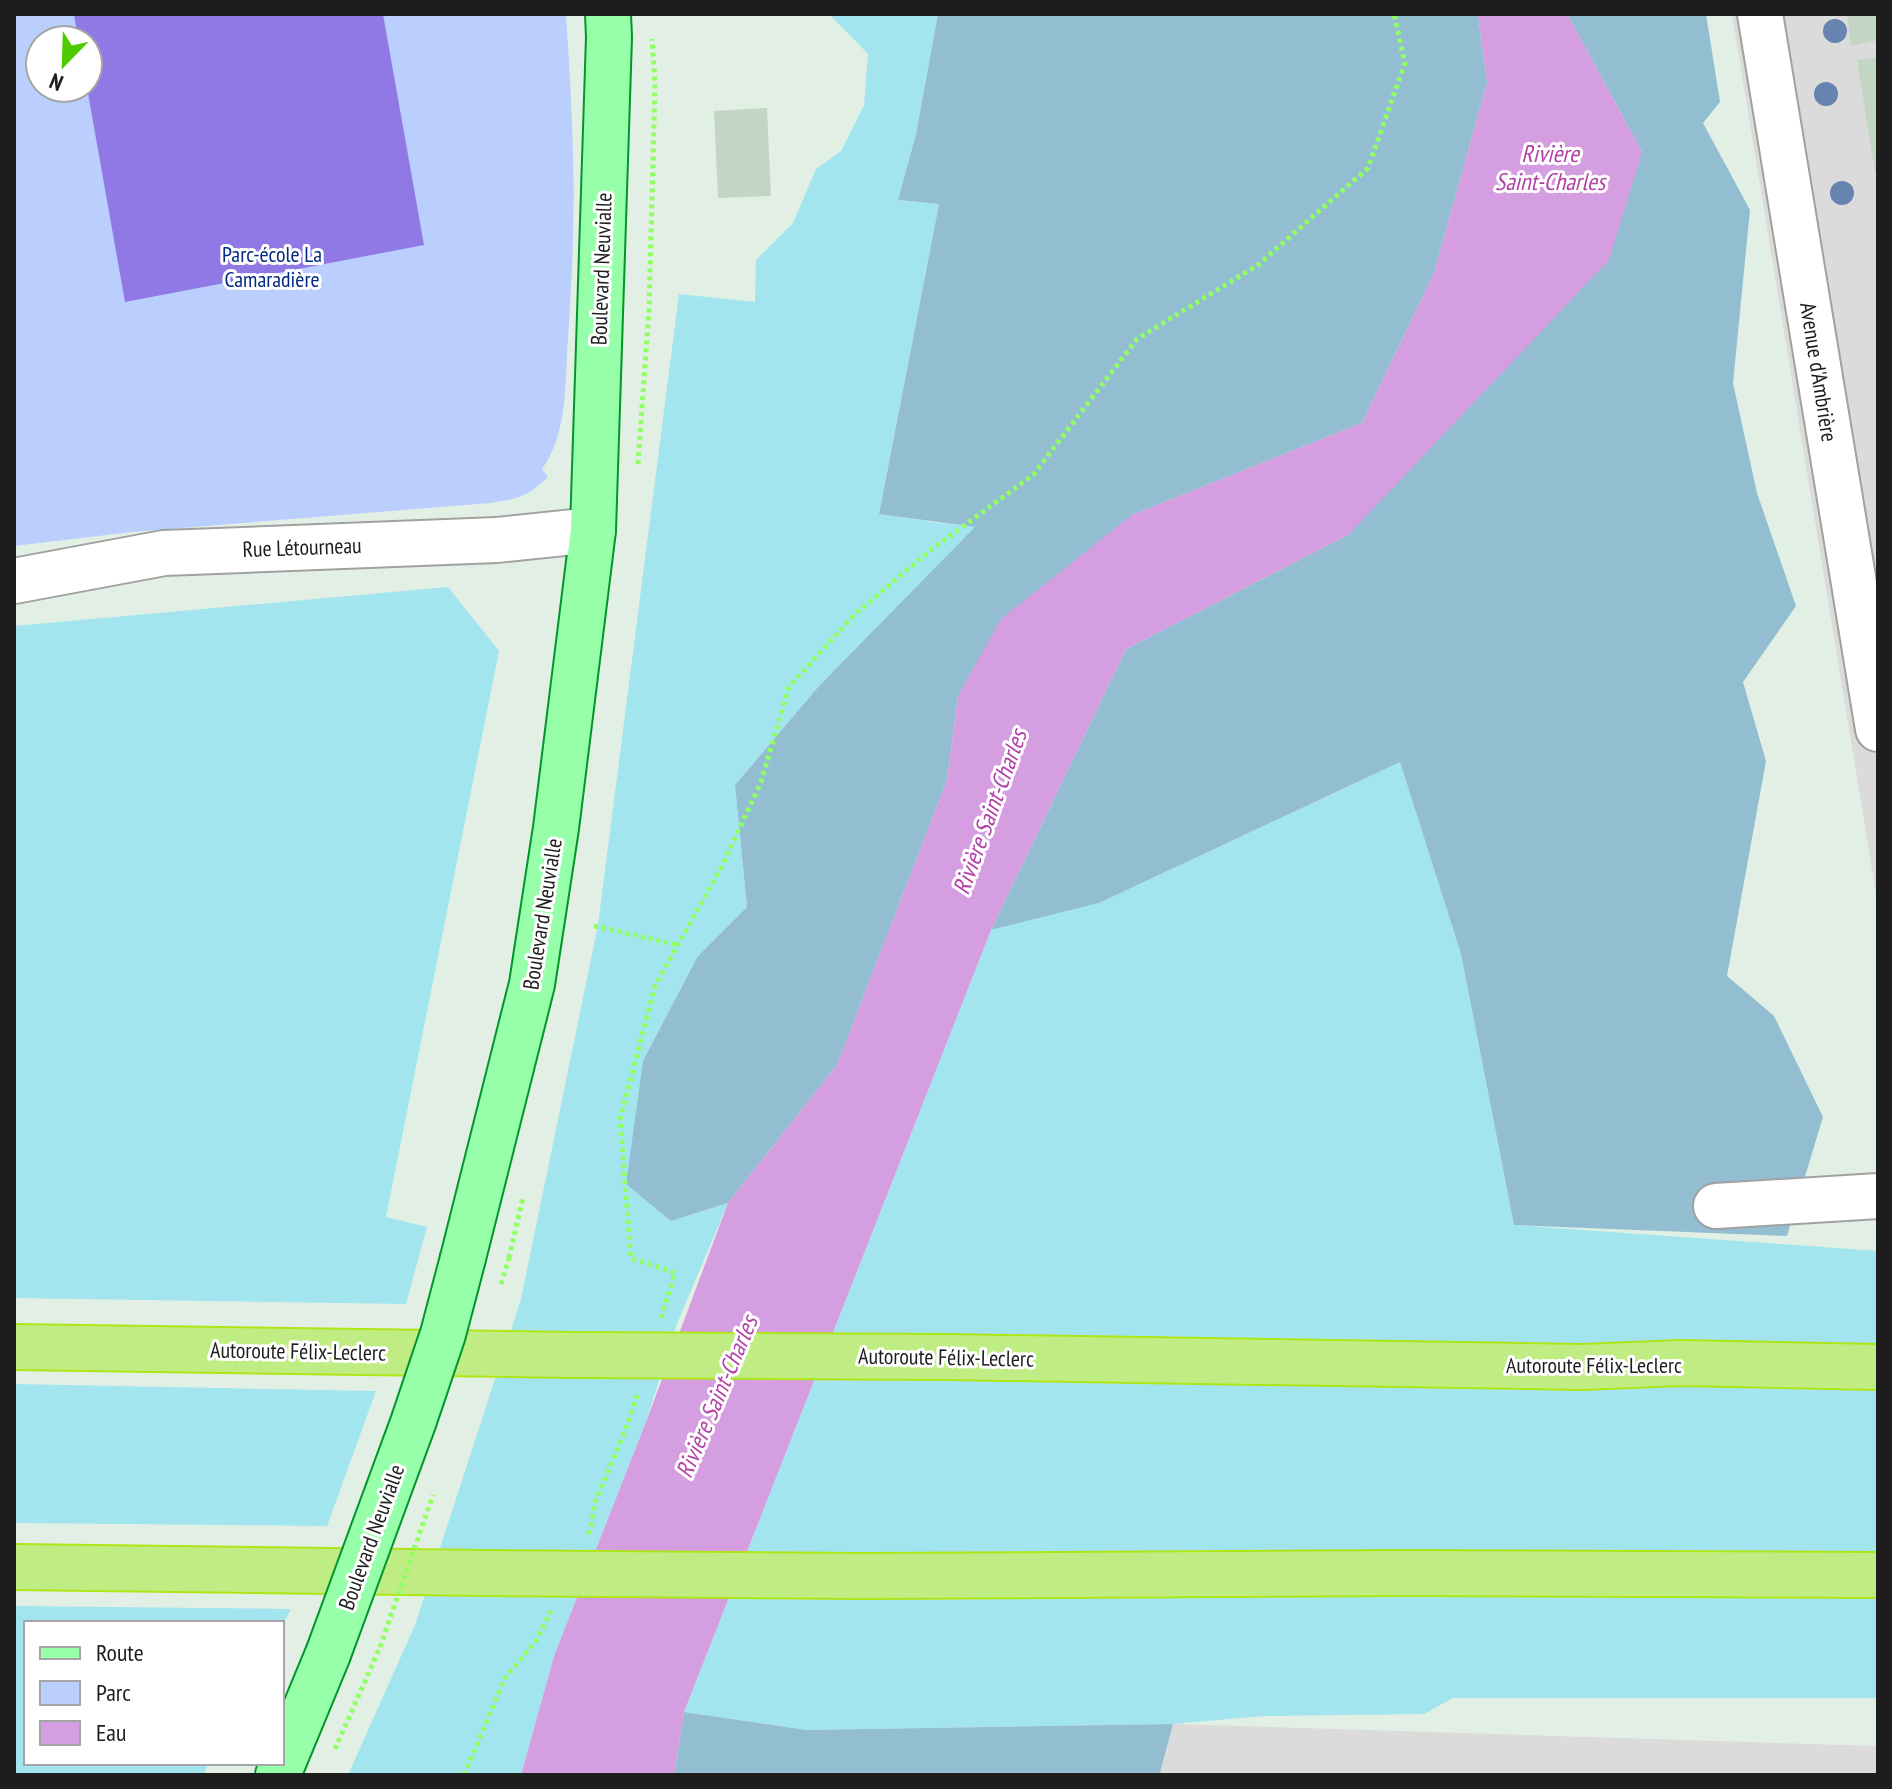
<svg xmlns="http://www.w3.org/2000/svg" width="1892" height="1789" font-family="'PT Sans Narrow',sans-serif">
<style>
.residential{fill:#dadbda}
.grass{fill:#a3e5ee}
.forest{fill:#93bed2}
.park{fill:#bacffd;fill-rule:evenodd}
.pitch{fill:#9179e5}
.water{fill:#d59ee0}
.building{fill:#c2d6c3}
.lines{fill:none;stroke-linecap:round;stroke-linejoin:round}
.minor-casing{stroke:#a1a1a1;stroke-width:48}
.major-casing{stroke:#009629;stroke-width:48}
.highway-casing{stroke:#afe516;stroke-width:48}
.path{stroke:#90ff63;stroke-width:5;stroke-dasharray:4 4;stroke-linecap:butt}
.minor{stroke:#fff;stroke-width:44}
.major{stroke:#97ffa9;stroke-width:44}
.highway{stroke:#c0ed83;stroke-width:44}
.major-bridge-casing{stroke:#009629;stroke-width:48;stroke-linecap:butt}
.highway-bridge-casing{stroke:#afe516;stroke-width:48;stroke-linecap:butt}
.path-bridge{stroke:#90ff63;stroke-width:5;stroke-dasharray:4 4;stroke-linecap:butt}
.major-bridge{stroke:#97ffa9;stroke-width:44}
.highway-bridge{stroke:#c0ed83;stroke-width:44}
.tree{fill:#6783af}
.labels{text-anchor:middle;stroke-width:6;stroke-linejoin:round;paint-order:stroke}
.park-label{font-size:22px;fill:#032a83;stroke:#fff}
.street-label{font-size:22px;fill:#1d1d1d;stroke:#fff}
.water-label{font-size:24px;font-style:italic;fill:#b342a7;stroke:#fff}
</style>
<rect width="100%" height="100%" fill="#e2efe5"/>
<!-- residential -->
<g class="residential">
<path d="M 1732,14 L 1878,14 L 1878,906 Z"/>
<path d="M 1173,1724 L 1878,1746 L 1878,1775 L 1156,1775 L 1160,1773 Z"/>
</g>
<!-- grass -->
<g class="grass">
<path d="M 829,14 L 938,14 L 916,134 L 898,200 L 939,204 L 879,513 L 932,522 L 976,527 L 819,686 L 735,785 L 747,907 L 698,956 L 671,1221 L 728,1203 L 676,1326 L 646,1422 L 554,1656 L 521,1775 L 348,1775 L 415,1625 L 521,1299 L 598,925 L 679,294 L 755,302 L 756,260 L 793,223 L 816,169 L 841,151 L 864,105 L 868,54 Z"/>
<path d="M 448,587 L 499,651 L 386,1217 L 427,1227 L 406,1304 L 14,1298 L 14,626 Z"/>
<path d="M 1400,762 L 1461,954 L 1514,1225 L 1878,1251 L 1878,1698 L 1453,1698 L 1424,1714 L 1263,1716 L 1173,1724 L 807,1730 L 684,1712 L 991,930 L 1099,903 Z"/>
<path d="M 14,1384 L 376,1391 L 327,1526 L 14,1523 Z"/>
<path d="M 14,1606 L 291,1609 L 282,1625 L 282,1623 L 26,1623 L 26,1763 L 209,1763 L 203,1775 L 14,1775 Z"/>
</g>
<!-- forest -->
<g class="forest">
<path d="M 938,14 L 1478,14 L 1487,83 L 1434,273 L 1362,423 L 1132,515 L 958,696 L 947,780 L 837,1065 L 728,1203 L 671,1221 L 626,1184 L 643,1061 L 698,956 L 747,907 L 735,785 L 819,686 L 975,527 L 879,514 L 939,204 L 898,200 L 916,134 Z"/>
<path d="M 1567,14 L 1706,14 L 1720,102 L 1703,123 L 1750,210 L 1733,383 L 1757,493 L 1796,606 L 1743,682 L 1766,761 L 1727,976 L 1774,1016 L 1823,1117 L 1787,1236 L 1514,1225 L 1461,954 L 1400,762 L 1099,903 L 991,930 L 1126,649 L 1348,535 L 1642,152 Z"/>
<path d="M 684,1712 L 807,1730 L 1173,1724 L 1160,1773 L 1156,1775 L 674,1775 Z"/>
</g>
<!-- park -->
<path class="park" d="M 14,14 L 566,14 C 569,61 572,108 573,155 C 575,216 572,278 568,339 C 565,381 568,434 542,469 L 548,477 C 525,498 520,498 490,503 L 132,532 L 14,546 ZM 40,40 L 88,40 L 88,88 L 40,88 Z"/>
<!-- pitch -->
<path class="pitch" d="M 74,14 L 383,14 L 424,245 L 125,302 L 87,88 L 88,40 L 78,40 Z"/>
<!-- water -->
<path class="water" d="M 1478,14 L 1567,14 L 1642,152 L 1609,260 L 1348,535 L 1126,649 L 991,930 L 684,1712 L 674,1775 L 521,1775 L 554,1656 L 646,1422 L 728,1203 L 837,1065 L 947,780 L 958,696 L 1001,619 L 1132,515 L 1362,423 L 1434,273 L 1487,83 Z"/>
<!-- building -->
<g class="building">
<path d="M 1847,14 L 1878,14 L 1878,40 L 1851,46 Z"/>
<path d="M 1878,57 L 1878,171 L 1875,172 L 1857,60 Z"/>
<path d="M 767,108 L 771,196 L 718,198 L 714,111 Z"/>
</g>
<g class="lines">
<!-- minor casing -->
<g class="minor-casing">
<g id="minor">
<path d="M 1760,14 L 1878,729"/>
<path d="M 14,581 L 164,553 L 497,540 L 593,530"/>
<path d="M 1716,1206 L 1878,1196"/>
</g>
</g>
<!-- major casing -->
<g class="major-casing">
<g id="major">
<path d="M 463,1258 L 532,984 L 556,828 L 593,530 L 609,37 L 608,14"/>
<path d="M 278,1775 L 328,1654"/>
</g>
</g>
<!-- highway casing -->
<g class="highway-casing">
<g id="highway">
<path d="M 14,1347 L 576,1355"/>
<path d="M 946,1357 L 1582,1367 L 1681,1363 L 1878,1367"/>
<path d="M 14,1567 L 487,1573"/>
<path d="M 864,1576 L 1405,1573 L 1878,1575"/>
</g>
</g>
<!-- path -->
<g class="path">
<path d="M 638,464 L 649,310 L 655,84 L 652,39"/>
<path d="M 594,926 L 678,945"/>
<path d="M 509,1258 L 523,1197"/>
<path d="M 661,1318 L 675,1273 L 631,1258 L 620,1119 L 655,986 L 722,866 L 761,782 L 789,687 L 855,614 L 932,549 L 1033,475 L 1137,339 L 1258,265 L 1368,168 L 1405,63 L 1394,14"/>
<path d="M 588,1534 C 594,1522 592,1509 597,1498 C 611,1463 627,1429 638,1393"/>
<path d="M 335,1749 L 380,1647"/>
<path d="M 464,1775 L 505,1678 L 536,1641 L 551,1611"/>
</g>
<!-- minor -->
<use href="#minor" class="minor"/>
<!-- major -->
<use href="#major" class="major"/>
<!-- highway -->
<use href="#highway" class="highway"/>
<!-- major-bridge casing -->
<g class="major-bridge-casing">
<path id="major-bridge" d="M 328,1654 L 413,1423 L 443,1334 L 463,1258"/>
</g>
<!-- highway-bridge casing -->
<g class="highway-bridge-casing">
<g id="highway-bridge">
<path d="M 576,1355 L 946,1357"/>
<path d="M 487,1573 L 864,1576"/>
</g>
</g>
<!-- path-bridge -->
<g class="path-bridge">
<path d="M 501,1284 L 509,1258"/>
<path d="M 380,1647 L 433,1495"/>
</g>
<!-- major-bridge -->
<use href="#major-bridge" class="major-bridge"/>
<!-- highway-bridge -->
<use href="#highway-bridge" class="highway-bridge"/>
</g>
<!-- trees -->
<g class="tree">
<circle cx="1835" cy="31" r="12"/>
<circle cx="1826" cy="94" r="12"/>
<circle cx="1842" cy="193" r="12"/>
</g>
<g class="labels">
<!-- park labels -->
<g class="park-label">
<text x="272" y="262">Parc-école La<tspan x="272" dy="25">Camaradière</tspan></text>
</g>
<!-- street labels -->
<g class="street-label">
<text transform="translate(601 269) rotate(-88)" y="8">Boulevard Neuvialle</text>
<text transform="translate(1819 372) rotate(81)" y="8">Avenue d'Ambrière</text>
<text transform="translate(302 547) rotate(-2)" y="8">Rue Létourneau</text>
<text transform="translate(542 914) rotate(-81)" y="8">Boulevard Neuvialle</text>
<text transform="translate(298 1351) rotate(1)" y="8">Autoroute Félix-Leclerc</text>
<text transform="translate(946 1357) rotate(1)" y="8">Autoroute Félix-Leclerc</text>
<text x="1594" y="1373">Autoroute Félix-Leclerc</text>
<text transform="translate(371 1537) rotate(-70)" y="8">Boulevard Neuvialle</text>
</g>
<!-- water labels -->
<g class="water-label">
<text x="1550" y="162">Rivière<tspan x="1550" dy="28">Saint-Charles</tspan></text>
<text transform="translate(990 812) rotate(-70)" y="8">Rivière Saint-Charles</text>
<text transform="translate(717 1397) rotate(-67)" y="8">Rivière Saint-Charles</text>
</g>
</g>
<!-- border -->
<rect width="1892" height="1789" fill="none" stroke="#1d1d1d" stroke-width="32"/>
<!-- legend -->
<rect x="24" y="1621" width="260" height="144" fill="#ffffff" stroke="#a5a5a5" stroke-width="2"/>
<rect x="40" y="1647" width="40" height="12" fill="#97ffa9" stroke="#a5a5a5" stroke-width="2"/>
<text x="96" y="1661" font-size="24" fill="#1d1d1d">Route</text>
<rect x="40" y="1681" width="40" height="24" fill="#bacffd" stroke="#a5a5a5" stroke-width="2"/>
<text x="96" y="1701" font-size="24" fill="#1d1d1d">Parc</text>
<rect x="40" y="1721" width="40" height="24" fill="#d59ee0" stroke="#a5a5a5" stroke-width="2"/>
<text x="96" y="1741" font-size="24" fill="#1d1d1d">Eau</text>
<!-- north arrow -->
<g transform="translate(64 64) rotate(203)"><circle r="38" fill="#ffffff" stroke="#a5a5a5" stroke-width="2"/>
<path d="M0-6L14 30L0 20L-14 30Z" fill="#4fca00"/>
<text y="-12" font-size="22" font-weight="bold" text-anchor="middle" fill="#1d1d1d">N</text>
</g>
</svg>
